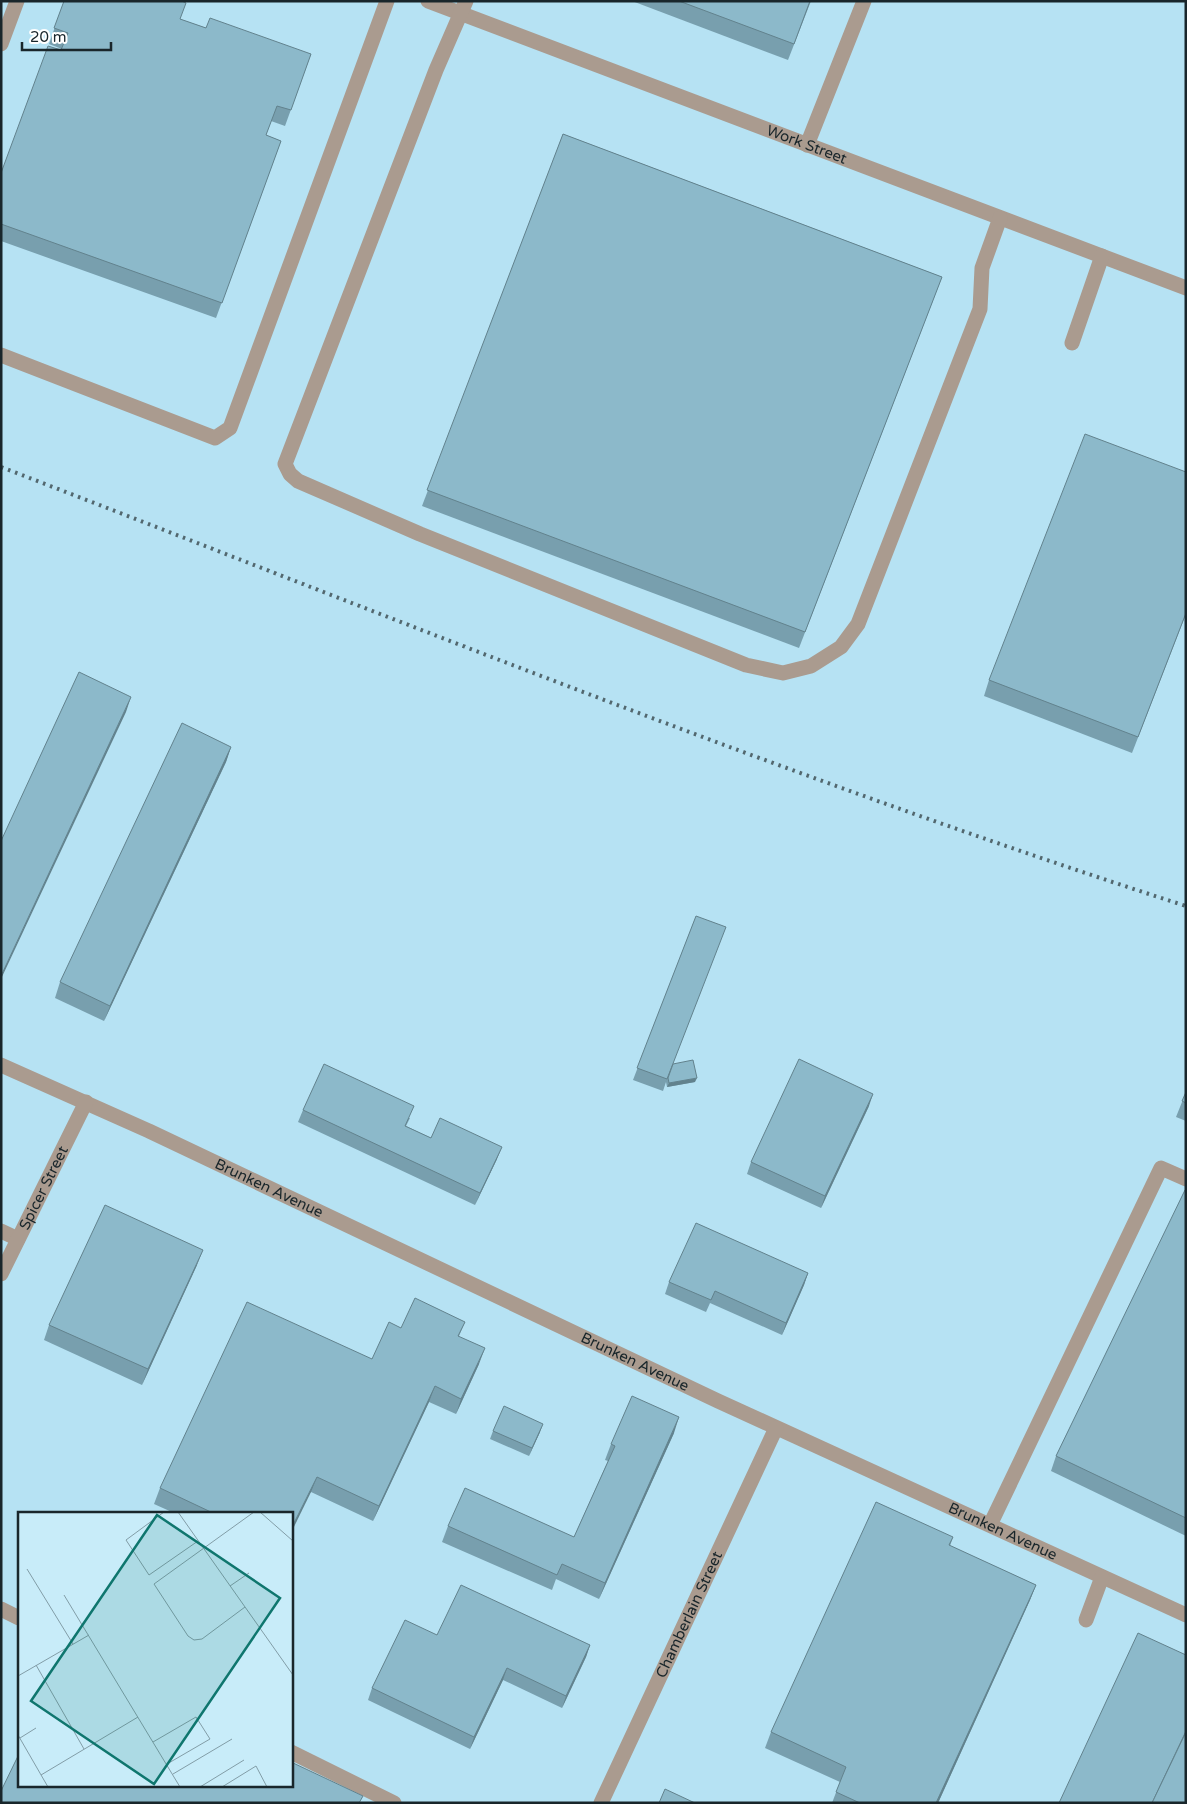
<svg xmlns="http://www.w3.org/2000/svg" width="1187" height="1804" font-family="'Varela Round',sans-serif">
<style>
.built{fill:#b6e2f3;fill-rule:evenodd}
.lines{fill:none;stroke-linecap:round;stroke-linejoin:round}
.minor{stroke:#aa9b8f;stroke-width:15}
.rail{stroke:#52676e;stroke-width:4;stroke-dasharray:2.5 5;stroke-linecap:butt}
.wall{fill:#789fae}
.shaded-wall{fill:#62828d}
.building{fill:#8cb9ca;stroke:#62828d}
.labels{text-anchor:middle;stroke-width:5;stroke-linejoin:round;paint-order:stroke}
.street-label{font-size:15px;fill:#19262b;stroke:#fff}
.inset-road{fill:none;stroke:#829da7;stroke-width:1}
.view{fill:#0f766e;fill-opacity:0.15;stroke:#0f766e;stroke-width:2.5}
.inset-edge{fill:none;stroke:#19262b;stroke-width:2.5}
</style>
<rect width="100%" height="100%" fill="#c8ecf9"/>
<!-- built -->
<path class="built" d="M 1,1 L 1186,1 L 1186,1803 L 1,1803 ZM 19,1513 L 291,1513 L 291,1785 L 19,1785 Z"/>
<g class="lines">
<!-- minor -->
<g class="minor">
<path id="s1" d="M 428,1 L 1186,288"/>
<path d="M 466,1 L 436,70 L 285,464 L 290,474 L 298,481 L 420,534 L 746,665 L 783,673 L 811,666 L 841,647 L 858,624 L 980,309 L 982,268 L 1000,218"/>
<path d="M 1,44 L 17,1"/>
<path d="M 807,145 L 864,1"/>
<path d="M 1072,343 L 1102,256"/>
<path d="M 1,355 L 215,438 L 230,428 L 387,1"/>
<path id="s2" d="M 1,1065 L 149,1131 L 718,1401 L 1186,1615"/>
<path d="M 1,1231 L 18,1239"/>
<path id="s3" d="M 1,1274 L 86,1102"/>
<path d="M 990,1525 L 1161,1168 L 1186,1179"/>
<path d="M 1,1609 L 19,1618"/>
<path d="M 1086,1620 L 1102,1577"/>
<path d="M 291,1752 L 394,1803"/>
<path id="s4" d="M 601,1803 L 776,1428"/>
</g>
<!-- rail -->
<path class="rail" d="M 1,467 C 394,618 785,777 1186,906"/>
</g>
<!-- wall -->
<g class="wall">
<path d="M 64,1 L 180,19 L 206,28 L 311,54 L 285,126 L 271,121 L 266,135 L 281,141 L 216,318 L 1,241 L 1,173 L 62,49 L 49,44 Z"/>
<path d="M 632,1 L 811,1 L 788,60 Z"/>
<path d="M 563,134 L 942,277 L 799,648 L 422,506 Z"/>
<path d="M 1186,614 L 1132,753 L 984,696 L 989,680 Z"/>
<path d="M 231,747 L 226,762 L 104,1021 L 55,998 L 60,982 Z"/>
<path d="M 696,916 L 673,1064 L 695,1082 L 667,1087 L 666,1082 L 663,1091 L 633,1080 Z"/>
<path d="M 1186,1092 L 1186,1121 L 1176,1117 Z"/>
<path d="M 869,1106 L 821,1208 L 747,1174 L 751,1162 Z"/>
<path d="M 303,1110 L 410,1118 L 406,1126 L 431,1138 L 497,1159 L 475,1205 L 298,1122 Z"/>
<path d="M 1186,1190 L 1186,1536 L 1051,1471 L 1056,1456 Z"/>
<path d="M 197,1265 L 142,1385 L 44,1340 L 49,1325 Z"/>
<path d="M 808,1273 L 804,1285 L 782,1335 L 710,1303 L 706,1312 L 665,1294 L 669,1282 Z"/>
<path d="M 465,1322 L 459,1336 L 479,1364 L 456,1414 L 429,1402 L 373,1521 L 311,1492 L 291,1513 L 174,1513 L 154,1504 L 160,1488 L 372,1359 L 401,1328 Z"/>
<path d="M 493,1431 L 540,1432 L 529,1456 L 490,1439 Z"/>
<path d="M 674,1433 L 599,1599 L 556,1579 L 552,1590 L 442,1542 L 448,1526 L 574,1537 L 608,1461 L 605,1460 L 611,1444 Z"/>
<path d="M 953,1537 L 950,1546 L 1036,1585 L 1030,1600 L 938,1803 L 832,1803 L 840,1782 L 765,1748 L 771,1732 Z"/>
<path d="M 437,1635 L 590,1645 L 586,1657 L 562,1708 L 503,1680 L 470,1749 L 368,1700 L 372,1688 Z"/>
</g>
<!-- shaded-wall -->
<g class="shaded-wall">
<path d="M 131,697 L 126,712 L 1,979 L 1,976 Z"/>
<path d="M 231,747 L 226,762 L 104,1021 L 110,1006 Z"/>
<path d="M 697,1078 L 695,1082 L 667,1087 L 669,1083 Z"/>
<path d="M 873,1094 L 869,1106 L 821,1208 L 825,1196 Z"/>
<path d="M 502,1147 L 497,1159 L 475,1205 L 480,1193 Z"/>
<path d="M 203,1250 L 197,1265 L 142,1385 L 148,1369 Z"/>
<path d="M 808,1273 L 804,1285 L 782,1335 L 786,1323 Z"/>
<path d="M 485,1348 L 479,1364 L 456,1414 L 461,1399 Z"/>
<path d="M 435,1386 L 429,1402 L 373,1521 L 379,1506 Z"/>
<path d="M 679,1417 L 674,1433 L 599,1599 L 605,1583 Z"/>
<path d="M 543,1424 L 540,1432 L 529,1456 L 532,1448 Z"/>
<path d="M 317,1477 L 311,1492 L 291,1533 L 291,1529 Z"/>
<path d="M 1036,1585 L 1030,1600 L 938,1803 L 936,1803 Z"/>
<path d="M 590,1645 L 586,1657 L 562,1708 L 566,1696 Z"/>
<path d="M 507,1668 L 503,1680 L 470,1749 L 474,1737 Z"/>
</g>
<!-- building -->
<g class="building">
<path d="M 64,1 L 182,1 L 186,3 L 180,19 L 206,28 L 210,18 L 311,54 L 291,110 L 277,106 L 266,135 L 281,141 L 222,303 L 1,224 L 1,173 L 48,46 L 61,50 L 68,33 L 54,28 Z"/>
<path d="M 679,1 L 810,1 L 794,44 Z"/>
<path d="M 563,134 L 942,277 L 805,632 L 427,490 Z"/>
<path d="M 1085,434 L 1186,472 L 1186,613 L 1138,737 L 989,680 Z"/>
<path d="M 79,672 L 131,697 L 1,976 L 1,841 Z"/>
<path d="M 182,723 L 231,747 L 110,1006 L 60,982 Z"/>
<path d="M 696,916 L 726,927 L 667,1079 L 637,1068 Z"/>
<path d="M 799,1059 L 873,1094 L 825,1196 L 751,1162 Z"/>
<path d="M 693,1060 L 697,1078 L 669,1083 L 668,1078 L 673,1064 Z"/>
<path d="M 324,1064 L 414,1106 L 405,1126 L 431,1138 L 440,1118 L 502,1147 L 480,1193 L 303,1110 Z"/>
<path d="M 1186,1092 L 1186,1103 L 1182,1101 Z"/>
<path d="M 1185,1190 L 1186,1190 L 1186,1518 L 1056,1456 Z"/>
<path d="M 105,1205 L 203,1250 L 148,1369 L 49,1325 Z"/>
<path d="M 696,1223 L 808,1273 L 786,1323 L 715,1291 L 711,1300 L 669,1282 Z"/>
<path d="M 415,1298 L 465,1322 L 458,1336 L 485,1348 L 461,1399 L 435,1386 L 379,1506 L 317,1477 L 291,1529 L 291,1513 L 213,1513 L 160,1488 L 247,1302 L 372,1359 L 389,1322 L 401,1328 Z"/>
<path d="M 632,1396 L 679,1417 L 605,1583 L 562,1564 L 557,1575 L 448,1526 L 465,1488 L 574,1537 L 615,1446 L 611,1444 Z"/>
<path d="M 504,1406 L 543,1424 L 532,1448 L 493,1431 Z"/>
<path d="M 876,1502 L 953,1537 L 949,1545 L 1036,1585 L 936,1803 L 860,1803 L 836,1792 L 846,1767 L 771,1732 Z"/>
<path d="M 461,1585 L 590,1645 L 566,1696 L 507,1668 L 474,1737 L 372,1688 L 405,1620 L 437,1635 Z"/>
<path d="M 1138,1633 L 1186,1655 L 1186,1731 L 1152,1803 L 1059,1803 Z"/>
<path d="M 1186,1732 L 1186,1803 L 1152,1803 Z"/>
<path d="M 19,1754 L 19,1785 L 291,1785 L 291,1762 L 363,1796 L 359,1803 L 1,1803 L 1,1791 Z"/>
<path d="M 665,1789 L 695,1803 L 659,1803 Z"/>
</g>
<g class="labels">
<!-- street labels -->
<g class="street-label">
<text dy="5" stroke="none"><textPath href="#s1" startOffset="405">Work Street</textPath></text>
<text dy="5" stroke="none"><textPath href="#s3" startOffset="96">Spicer Street</textPath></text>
<text dy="5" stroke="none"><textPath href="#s2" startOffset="295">Brunken Avenue</textPath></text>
<text dy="5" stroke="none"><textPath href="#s2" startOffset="700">Brunken Avenue</textPath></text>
<text dy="5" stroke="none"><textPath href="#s2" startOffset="1105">Brunken Avenue</textPath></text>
<text dy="5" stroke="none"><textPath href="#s4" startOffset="208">Chamberlain Street</textPath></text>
</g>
</g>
<!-- overview -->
<g transform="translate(18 1512)">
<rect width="275" height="275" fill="#c8ecf9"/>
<path class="inset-road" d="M 146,0 L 108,28 L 131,63 L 180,29M 160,0 L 275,163M 242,0 L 275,29M 9,57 L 55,132M 212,74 L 231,61M 46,83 L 162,275M 227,95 L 184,127 L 176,128 L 170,124 L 136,72 L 236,0M 18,153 L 66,237M 0,164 L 71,123M 0,223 L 30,275M 2,226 L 18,216M 135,230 L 178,205 L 192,227 L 149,252M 155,262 L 214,227M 23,263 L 120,205M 182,275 L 226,248M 204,275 L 238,254 L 249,275"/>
<path class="view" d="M 139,3 L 262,86 L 136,272 L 13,189 Z"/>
<rect width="275" height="275" class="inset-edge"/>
</g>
<!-- border -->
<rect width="1187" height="1804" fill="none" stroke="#19262b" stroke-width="5"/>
<!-- scale -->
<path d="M22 42v8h89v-8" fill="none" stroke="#19262b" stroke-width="2.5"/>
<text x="30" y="42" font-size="15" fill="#19262b" stroke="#ffffff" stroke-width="4" paint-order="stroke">20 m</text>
</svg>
